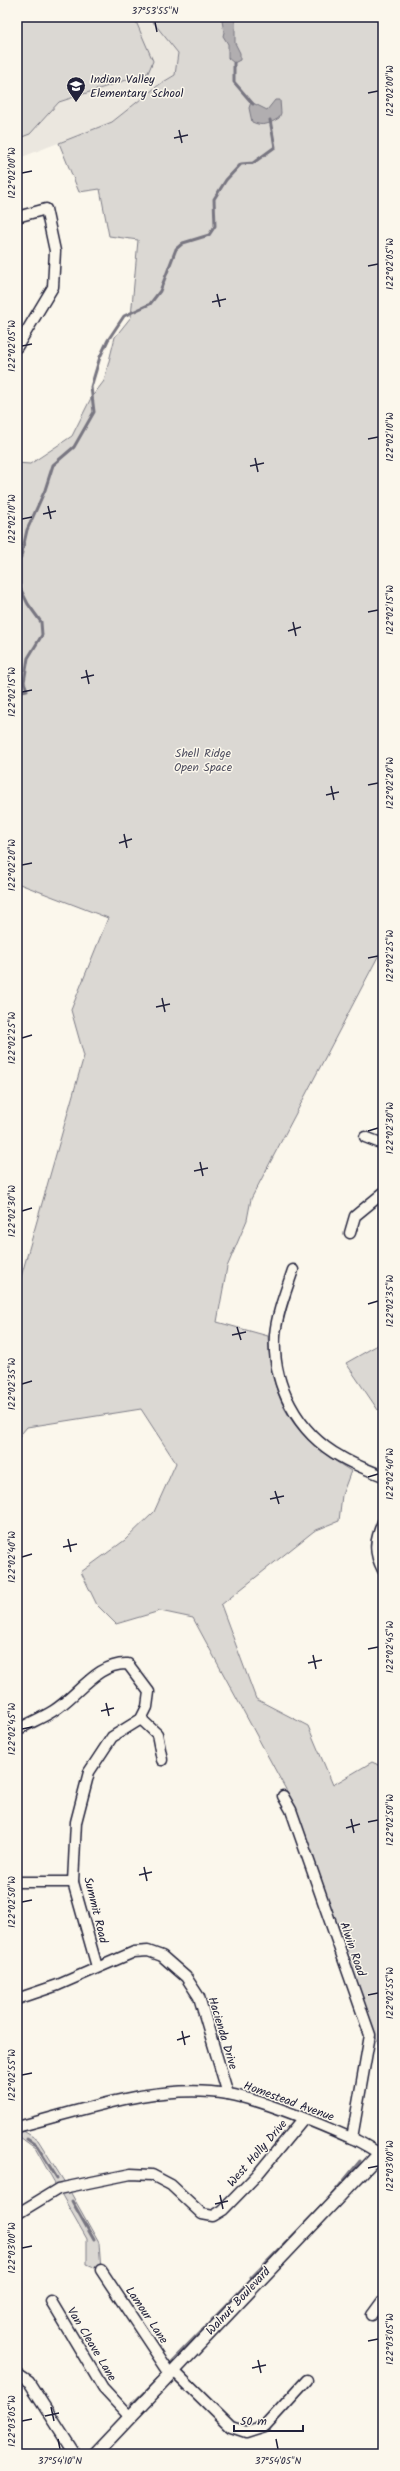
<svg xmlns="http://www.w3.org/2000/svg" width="400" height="2471" font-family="Kalam,sans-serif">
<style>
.built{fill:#ebe7df}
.green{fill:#dbd8d3;stroke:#7e7d87}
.water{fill:#b1aeb0;stroke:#787681}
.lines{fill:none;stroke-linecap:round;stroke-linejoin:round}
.stream{stroke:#787681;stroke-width:3}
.minor-casing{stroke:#22223b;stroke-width:13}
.tertiary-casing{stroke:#22223b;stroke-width:15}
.minor{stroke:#fbf7ec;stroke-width:10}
.tertiary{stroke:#fbf7ec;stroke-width:12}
.ticks{fill:none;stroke:#22223b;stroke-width:1.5}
.labels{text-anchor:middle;stroke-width:3;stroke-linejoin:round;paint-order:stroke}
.poi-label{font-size:12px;fill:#22223b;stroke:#fbf7ec;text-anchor:start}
.park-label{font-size:12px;fill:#505061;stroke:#fbf7ec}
.street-label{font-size:12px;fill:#22223b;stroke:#fbf7ec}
.neatline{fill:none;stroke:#22223b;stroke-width:1.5}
.ticks-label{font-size:10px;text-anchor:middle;fill:#22223b}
</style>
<rect width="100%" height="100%" fill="#fbf7ec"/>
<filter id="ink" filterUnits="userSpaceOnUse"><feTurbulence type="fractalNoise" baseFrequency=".025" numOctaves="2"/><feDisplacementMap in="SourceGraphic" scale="8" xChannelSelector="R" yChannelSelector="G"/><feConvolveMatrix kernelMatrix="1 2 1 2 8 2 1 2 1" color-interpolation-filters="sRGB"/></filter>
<g filter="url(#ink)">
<!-- built -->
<path class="built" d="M 17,17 L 149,17 L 178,53 L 175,75 L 160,84 L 112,122 L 17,159 Z"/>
<!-- green -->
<g class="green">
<path d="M 17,17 L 134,17 L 153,61 L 148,73 L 59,102 L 30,134 L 22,137 L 17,132 Z"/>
<path d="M 149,17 L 383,17 L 383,947 L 251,1199 L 247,1220 L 227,1267 L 217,1322 L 268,1336 C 272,1406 293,1436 351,1471 L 342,1495 L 339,1521 L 314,1531 L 221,1605 L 256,1699 L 308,1726 L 333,1785 L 372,1762 L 383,1767 L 383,2057 L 296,1808 L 193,1618 L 160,1611 L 116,1624 L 97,1605 L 81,1572 L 125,1540 L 154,1512 L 176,1463 L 141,1409 L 27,1427 L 17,1439 L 17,1291 L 84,1056 L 71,1010 L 108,918 L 17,883 L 17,463 L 30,464 L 72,436 L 91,398 L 104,381 L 115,337 L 131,317 L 138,240 L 109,236 L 100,189 L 79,192 L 59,143 L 112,122 L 160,84 L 175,75 L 178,53 Z"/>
<path d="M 383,1342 L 383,1406 L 378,1410 L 346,1363 Z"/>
<path d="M 17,2127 L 38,2140 L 67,2186 L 99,2243 L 101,2270 L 87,2264 L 87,2239 L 35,2148 L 17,2135 Z"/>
</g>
<!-- water -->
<g class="water">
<path d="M 227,17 L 235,17 L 235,43 L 240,53 L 240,60 L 234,63 L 228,58 L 228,44 L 223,36 L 224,32 L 222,21 Z"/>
<path d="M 275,100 L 280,100 L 281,113 L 279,118 C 269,124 263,127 252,122 L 249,108 L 251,102 L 267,110 Z"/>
</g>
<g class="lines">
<!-- stream -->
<g class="stream">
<path d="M 234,63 L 234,82 L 253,104"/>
<path d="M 17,692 L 27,690 L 24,682 L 28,658 L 42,635 L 41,622 L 28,604 L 20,588 L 20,561 L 27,530 L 45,490 L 53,465 L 74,447 L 94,412 L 91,387 L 100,357 L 108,340 L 124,316 L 150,304 L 160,291 L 176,249 L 183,243 L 209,235 L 215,226 L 214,199 L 226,180 L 241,164 L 253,163 L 275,147 L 270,120"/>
<path d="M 27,2139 L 37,2146 L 57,2178"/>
<path d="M 382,2141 L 383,2140"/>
<path d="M 72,2201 L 94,2240"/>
<path d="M 327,2201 L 360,2161"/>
<path d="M 251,2278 L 323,2205"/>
<path d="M 212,2320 L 243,2288"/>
<path d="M 169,2364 L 203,2329"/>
<path d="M 131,2405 L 158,2379"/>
</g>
<!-- minor casing -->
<g class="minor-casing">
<g id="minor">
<path d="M 17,217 L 46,209 L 55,251 L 53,287 L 17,347"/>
<path d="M 365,1137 L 383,1144"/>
<path d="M 350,1233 L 355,1216 L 383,1193"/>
<path d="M 293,1270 C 286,1291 277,1313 275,1335 C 272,1384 297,1433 341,1457 C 354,1465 369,1470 383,1476"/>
<path d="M 383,1522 C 375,1540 373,1552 383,1570"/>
<path d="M 141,1719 L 157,1734 L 162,1760"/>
<path d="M 17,1730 C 29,1723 42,1718 53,1711 C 78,1696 97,1662 128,1664 L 149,1692 L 147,1707 L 141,1719 L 112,1737 L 89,1772 L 76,1822 L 73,1882 L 97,1967"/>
<path d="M 283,1796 L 291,1810 L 370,2035 L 352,2138"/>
<path d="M 17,1882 L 73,1882"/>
<path d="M 17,1999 L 58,1985 L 134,1952 L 148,1951 L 162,1956 L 186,1977 L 199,1997 L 228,2094"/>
<path d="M 17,2127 C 84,2110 158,2082 228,2094 C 263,2100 317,2123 351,2138 C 362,2142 372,2150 383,2155"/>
<path d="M 17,2214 L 58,2189 L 131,2174 L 152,2175 L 171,2185 L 202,2214 L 213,2216 L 223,2210 L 257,2175 L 303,2119"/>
<path d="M 101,2270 L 170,2374"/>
<path d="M 51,2301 L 103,2388 L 129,2416"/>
<path d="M 372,2315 L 383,2300"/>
<path d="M 174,2371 L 231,2427 L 246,2432 L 265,2426 L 307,2380"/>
<path d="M 17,2374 L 29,2382 L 75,2454"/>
</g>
</g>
<!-- tertiary casing -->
<g class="tertiary-casing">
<path id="tertiary" d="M 95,2454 L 383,2150"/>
</g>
<!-- minor -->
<use href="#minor" class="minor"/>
<!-- tertiary -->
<use href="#tertiary" class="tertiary"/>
</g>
</g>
<!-- ticks -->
<path class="ticks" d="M 155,22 L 157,32M 368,93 L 378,91M 179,130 L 182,143M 174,138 L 188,135M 22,173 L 32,171M 368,266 L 378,264M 217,294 L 220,307M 212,302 L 226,299M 22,346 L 32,344M 368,439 L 378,437M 255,458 L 258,472M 250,466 L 264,463M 48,506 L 51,519M 43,514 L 56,511M 22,519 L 32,517M 368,612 L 378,610M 293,622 L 296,636M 288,631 L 301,627M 86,670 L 89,684M 81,678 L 94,675M 22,692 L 32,690M 368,785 L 378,783M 331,786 L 334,800M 326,795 L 339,792M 124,834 L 127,848M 119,843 L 132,839M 22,865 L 32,863M 368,958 L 378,956M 162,998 L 165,1012M 156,1007 L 170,1004M 22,1038 L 32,1035M 368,1131 L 378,1128M 200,1162 L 203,1176M 194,1171 L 208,1168M 22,1211 L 32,1208M 368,1304 L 378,1301M 237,1327 L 241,1340M 232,1335 L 246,1332M 22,1384 L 32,1381M 368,1477 L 378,1474M 275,1491 L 279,1504M 270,1499 L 284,1496M 68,1539 L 71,1552M 63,1547 L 77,1544M 22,1557 L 32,1554M 368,1649 L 378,1647M 313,1655 L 316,1669M 308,1663 L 322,1660M 106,1703 L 109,1716M 101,1711 L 114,1708M 22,1729 L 32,1727M 351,1819 L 354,1833M 368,1822 L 378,1820M 346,1828 L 360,1824M 144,1867 L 147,1881M 139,1875 L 152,1872M 22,1902 L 32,1900M 368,1995 L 378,1993M 182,2031 L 185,2045M 177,2040 L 190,2036M 22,2075 L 32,2073M 368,2168 L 378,2166M 220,2195 L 223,2209M 215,2204 L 228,2201M 22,2248 L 32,2246M 368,2341 L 378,2339M 258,2360 L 261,2373M 252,2368 L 266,2365M 51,2407 L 54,2421M 45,2416 L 59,2413M 22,2421 L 32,2419M 58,2439 L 60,2449M 276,2439 L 278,2449"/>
<!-- icons -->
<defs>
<g id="school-pin" transform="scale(1)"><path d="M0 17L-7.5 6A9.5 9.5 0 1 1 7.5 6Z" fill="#22223b" stroke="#fbf7ec"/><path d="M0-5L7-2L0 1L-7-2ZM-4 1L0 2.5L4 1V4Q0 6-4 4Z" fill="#fff"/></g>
</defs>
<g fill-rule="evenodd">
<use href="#school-pin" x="76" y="86"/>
</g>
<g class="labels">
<!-- poi labels -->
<g class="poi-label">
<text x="90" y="83">Indian Valley<tspan x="90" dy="14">Elementary School</tspan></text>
</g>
<!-- park labels -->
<g class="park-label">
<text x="203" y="757">Shell Ridge<tspan x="203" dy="14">Open Space</tspan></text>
</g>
<!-- street labels -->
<g class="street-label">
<text transform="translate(96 1910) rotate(76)" y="4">Summit Road</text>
<text transform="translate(353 1949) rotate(71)" y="4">Alwin Road</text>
<text transform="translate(223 2033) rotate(73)" y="4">Hacienda Drive</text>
<text transform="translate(289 2101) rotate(20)" y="4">Homestead Avenue</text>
<text transform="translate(257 2153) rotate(-49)" y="4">West Holly Drive</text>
<text transform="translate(238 2301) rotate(-47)" y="4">Walnut Boulevard</text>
<text transform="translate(147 2315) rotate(56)" y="4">Lamour Lane</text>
<text transform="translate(92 2344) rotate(59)" y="4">Van Cleave Lane</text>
</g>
</g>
<!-- margin -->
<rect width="400" height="2471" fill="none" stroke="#fbf7ec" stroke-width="44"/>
<!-- scale -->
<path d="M234 2425v6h69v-6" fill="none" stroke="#22223b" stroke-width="2"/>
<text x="240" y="2425" font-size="12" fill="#22223b" stroke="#fbf7ec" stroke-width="3" paint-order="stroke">50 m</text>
<rect x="22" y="22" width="356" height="2427" class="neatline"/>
<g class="ticks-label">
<text x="155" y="14">37°53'55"N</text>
<text transform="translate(389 91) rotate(-90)" y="4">122°02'00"W</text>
<text transform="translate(11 173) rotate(-90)" y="4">122°02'00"W</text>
<text transform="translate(389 264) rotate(-90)" y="4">122°02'05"W</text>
<text transform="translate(11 346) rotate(-90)" y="4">122°02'05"W</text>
<text transform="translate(389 437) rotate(-90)" y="4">122°02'10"W</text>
<text transform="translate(11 519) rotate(-90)" y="4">122°02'10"W</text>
<text transform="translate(389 610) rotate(-90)" y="4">122°02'15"W</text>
<text transform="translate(11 692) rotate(-90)" y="4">122°02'15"W</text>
<text transform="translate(389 783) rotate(-90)" y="4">122°02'20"W</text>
<text transform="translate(11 865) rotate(-90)" y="4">122°02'20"W</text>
<text transform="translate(389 956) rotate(-90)" y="4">122°02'25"W</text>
<text transform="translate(11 1038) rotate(-90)" y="4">122°02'25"W</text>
<text transform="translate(389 1128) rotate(-90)" y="4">122°02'30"W</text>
<text transform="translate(11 1211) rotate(-90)" y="4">122°02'30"W</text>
<text transform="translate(389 1301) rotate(-90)" y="4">122°02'35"W</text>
<text transform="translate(11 1384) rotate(-90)" y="4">122°02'35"W</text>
<text transform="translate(389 1474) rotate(-90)" y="4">122°02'40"W</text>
<text transform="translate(11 1557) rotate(-90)" y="4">122°02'40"W</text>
<text transform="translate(389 1647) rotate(-90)" y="4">122°02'45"W</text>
<text transform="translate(11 1729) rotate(-90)" y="4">122°02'45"W</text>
<text transform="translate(389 1820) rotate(-90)" y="4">122°02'50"W</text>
<text transform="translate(11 1902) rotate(-90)" y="4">122°02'50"W</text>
<text transform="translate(389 1993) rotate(-90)" y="4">122°02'55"W</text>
<text transform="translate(11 2075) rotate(-90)" y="4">122°02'55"W</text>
<text transform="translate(389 2166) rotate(-90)" y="4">122°03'00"W</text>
<text transform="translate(11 2248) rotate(-90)" y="4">122°03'00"W</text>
<text transform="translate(389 2339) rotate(-90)" y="4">122°03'05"W</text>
<text transform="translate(11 2421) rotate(-90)" y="4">122°03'05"W</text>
<text x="60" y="2464">37°54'10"N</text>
<text x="278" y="2464">37°54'05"N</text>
</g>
</svg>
